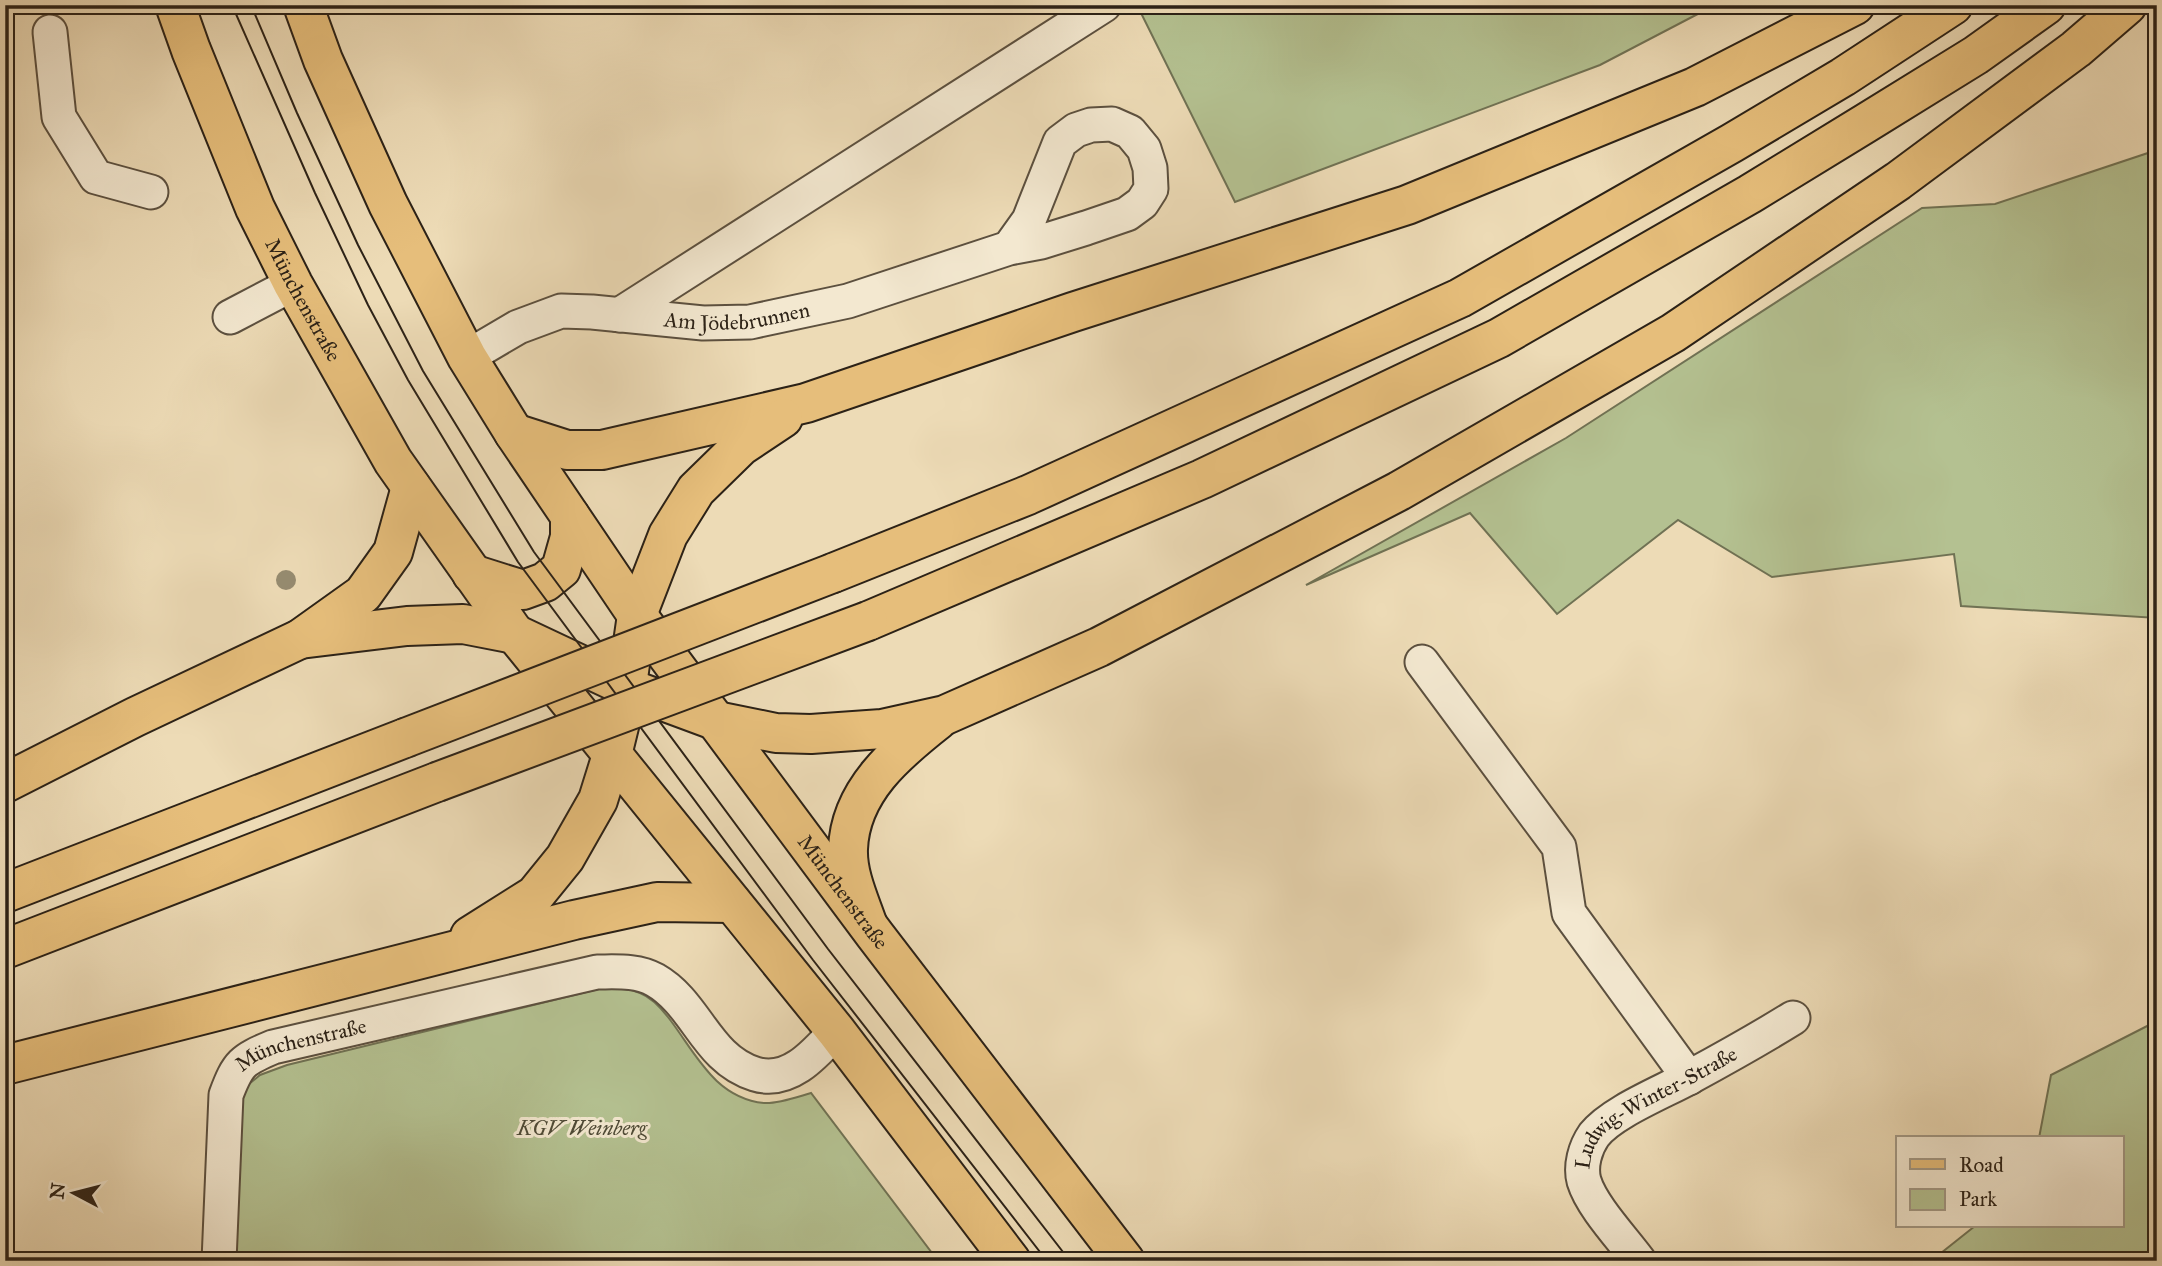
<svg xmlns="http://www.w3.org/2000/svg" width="2162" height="1266" font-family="'IM FELL Great Primer',serif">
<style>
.green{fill:#b4c191;stroke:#707254;stroke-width:2}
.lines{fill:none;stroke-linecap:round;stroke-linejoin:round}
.minor-casing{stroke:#5c503f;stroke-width:37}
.major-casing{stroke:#2c2217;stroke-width:42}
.highway-casing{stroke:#2c2217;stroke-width:42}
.minor{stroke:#f3e8d0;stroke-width:33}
.major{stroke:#e6be7b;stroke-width:38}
.highway{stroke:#e6be7b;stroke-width:38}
.tram{stroke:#2c2217;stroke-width:2}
.highway-bridge-casing{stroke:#2c2217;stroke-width:42;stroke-linecap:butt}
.highway-bridge{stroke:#e6be7b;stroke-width:38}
.tree{fill:#968b70}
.labels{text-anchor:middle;stroke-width:6;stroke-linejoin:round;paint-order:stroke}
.street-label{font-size:21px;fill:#2c2217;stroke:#f3e8d0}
.park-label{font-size:21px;font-style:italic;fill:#4e4a36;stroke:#f3e8d0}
</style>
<rect width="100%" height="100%" fill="#eddbb6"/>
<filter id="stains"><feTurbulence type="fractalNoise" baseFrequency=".00286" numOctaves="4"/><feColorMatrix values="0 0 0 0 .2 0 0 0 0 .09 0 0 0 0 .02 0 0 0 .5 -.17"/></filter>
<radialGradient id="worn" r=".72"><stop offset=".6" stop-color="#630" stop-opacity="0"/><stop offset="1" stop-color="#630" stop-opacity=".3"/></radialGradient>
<!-- green -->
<g class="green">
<path d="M 1137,5 L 1715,5 L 1600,65 L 1235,202 Z"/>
<path d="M 2157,150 L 2157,618 L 1961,606 L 1954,554 L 1772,577 L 1678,520 L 1557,614 L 1470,513 L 1306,585 L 1566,438 L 1922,208 L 1995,204 Z"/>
<path d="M 603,988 C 616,988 628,988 640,993 C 653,998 663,1010 671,1021 C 697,1056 716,1098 764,1103 C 778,1104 797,1097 811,1093 L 938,1261 L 233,1261 L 238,1125 L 243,1089 L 260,1075 L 287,1065 Z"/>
<path d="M 2157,1021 L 2157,1261 L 1931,1261 L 1975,1226 L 2122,1226 L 2122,1138 L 2039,1138 L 2051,1075 Z"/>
</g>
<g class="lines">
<!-- minor casing -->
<g class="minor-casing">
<g id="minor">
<path d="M 50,32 L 59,117 L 96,177 L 151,192"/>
<path d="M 619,315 L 1104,5"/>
<path d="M 230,317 L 293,284"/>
<path id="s1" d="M 467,357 L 518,327 L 561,311 L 592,312 L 703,323 L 750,322 L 848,301 L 1009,248 L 1029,220 L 1060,142 L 1076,130 L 1091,125 L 1112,124 L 1130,132 L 1144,149 L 1150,168 L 1151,189 L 1142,203 L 1127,214 L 1086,228 L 1041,242 L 1009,248"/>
<path d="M 1422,662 L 1559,847 L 1569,913 L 1689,1078"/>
<path id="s2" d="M 219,1261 L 226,1095 C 238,1063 242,1060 273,1047 L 597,972 C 616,972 637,970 655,980 C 697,1004 706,1059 755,1074 C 789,1085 816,1053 836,1031"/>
<path id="s3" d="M 1639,1261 C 1623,1239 1592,1207 1584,1181 C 1580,1166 1585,1148 1594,1135 C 1612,1112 1663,1092 1690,1077 C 1725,1058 1759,1039 1793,1018"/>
</g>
</g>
<!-- major casing -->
<g class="major-casing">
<g id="major">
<path id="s4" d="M 175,5 L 191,50 L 255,208 L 293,284 L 393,461 L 515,634 L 836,1031 L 1011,1261"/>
<path id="s5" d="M 303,5 L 323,60 L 388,204 L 467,357 L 514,433 L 637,615 L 875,935 L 1125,1261"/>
<path d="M 472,574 L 523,590 L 545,582 L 561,569 L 570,537 L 570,516"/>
</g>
</g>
<!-- highway casing -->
<g class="highway-casing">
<g id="highway">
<path d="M 514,433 L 567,450 L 602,450 L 806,403 L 1073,312 L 1407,205 L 1695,87 L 1855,5"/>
<path d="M 833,573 L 1028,495 L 1460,298 L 1732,143 L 1843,77 L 1953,5"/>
<path d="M 868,621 L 1202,479 L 1499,338 L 1750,194 L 1866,123 L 1976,55 L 2046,5"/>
<path d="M 300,639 L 407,626 L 463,624 L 515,634 L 636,691 L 717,721 L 776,733 L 811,734 L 882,729 L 945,715 L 1099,647 L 1399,491 L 1673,333 L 1898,181 L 2076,49 L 2127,5"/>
<path d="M 5,783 L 135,717 L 300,639 L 363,594 L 393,552 L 411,487"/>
<path d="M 5,893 L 405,738"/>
<path d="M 867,923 C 859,900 847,874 848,849 C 850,791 896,753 938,720"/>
<path d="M 470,936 L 535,895 L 565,858 L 598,800 L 612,755 L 624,706 L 637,615 L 668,535 L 696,490 L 741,446 L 783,418"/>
<path d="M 5,949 L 437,782"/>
<path d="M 5,1065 L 574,920 L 657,902 L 732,903"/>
</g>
</g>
<!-- minor -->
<use href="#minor" class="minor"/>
<!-- major -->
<use href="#major" class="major"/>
<!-- highway -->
<use href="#highway" class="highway"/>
<!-- tram -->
<g class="tram">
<path d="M 232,5 L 315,193 L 368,305 L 408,380 L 518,562 L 813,960 L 1047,1261"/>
<path d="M 251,5 L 297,113 L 358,245 L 423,371 L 534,552 L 828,949 L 1070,1261"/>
</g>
<!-- highway-bridge casing -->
<g class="highway-bridge-casing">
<g id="highway-bridge">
<path d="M 405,738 L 833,573"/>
<path d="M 437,782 L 868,621"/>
</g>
</g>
<!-- highway-bridge -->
<use href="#highway-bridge" class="highway-bridge"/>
</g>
<!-- trees -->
<circle class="tree" cx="286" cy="580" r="10"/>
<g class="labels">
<!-- street labels -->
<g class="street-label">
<text dy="7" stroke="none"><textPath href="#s4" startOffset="322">Münchenstraße</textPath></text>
<text dy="7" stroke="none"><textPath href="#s1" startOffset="282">Am Jödebrunnen</textPath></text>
<text dy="7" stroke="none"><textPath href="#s5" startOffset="1043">Münchenstraße</textPath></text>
<text dy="7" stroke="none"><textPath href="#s2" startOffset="264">Münchenstraße</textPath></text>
<text dy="7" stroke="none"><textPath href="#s3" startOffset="210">Ludwig-Winter-Straße</textPath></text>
</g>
<!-- park labels -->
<g class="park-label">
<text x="582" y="1135">KGV Weinberg</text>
</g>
</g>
<!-- margin -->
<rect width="2162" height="1266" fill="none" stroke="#eddbb6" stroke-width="28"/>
<rect x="7" y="7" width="2148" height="1252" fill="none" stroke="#2c2217" stroke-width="3.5"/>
<rect x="14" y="14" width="2134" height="1238" fill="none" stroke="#2c2217" stroke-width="2"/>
<!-- legend -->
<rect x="1896" y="1136" width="228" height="91" fill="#f3e8d0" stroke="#a39986" stroke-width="2"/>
<rect x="1910" y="1159" width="35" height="10" fill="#e6be7b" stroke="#a39986" stroke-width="2"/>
<text x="1959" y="1172" font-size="21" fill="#2c2217">Road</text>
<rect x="1910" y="1189" width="35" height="21" fill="#b4c191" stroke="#a39986" stroke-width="2"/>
<text x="1959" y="1206" font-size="21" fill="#2c2217">Park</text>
<!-- north arrow -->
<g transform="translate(74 1193) rotate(277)" stroke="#f3e8d0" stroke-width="5" paint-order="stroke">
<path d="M0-5L12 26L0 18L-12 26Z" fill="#2c2217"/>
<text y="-10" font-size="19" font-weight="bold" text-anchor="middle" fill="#2c2217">N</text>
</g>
<rect width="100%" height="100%" filter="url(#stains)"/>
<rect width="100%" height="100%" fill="url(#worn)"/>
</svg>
